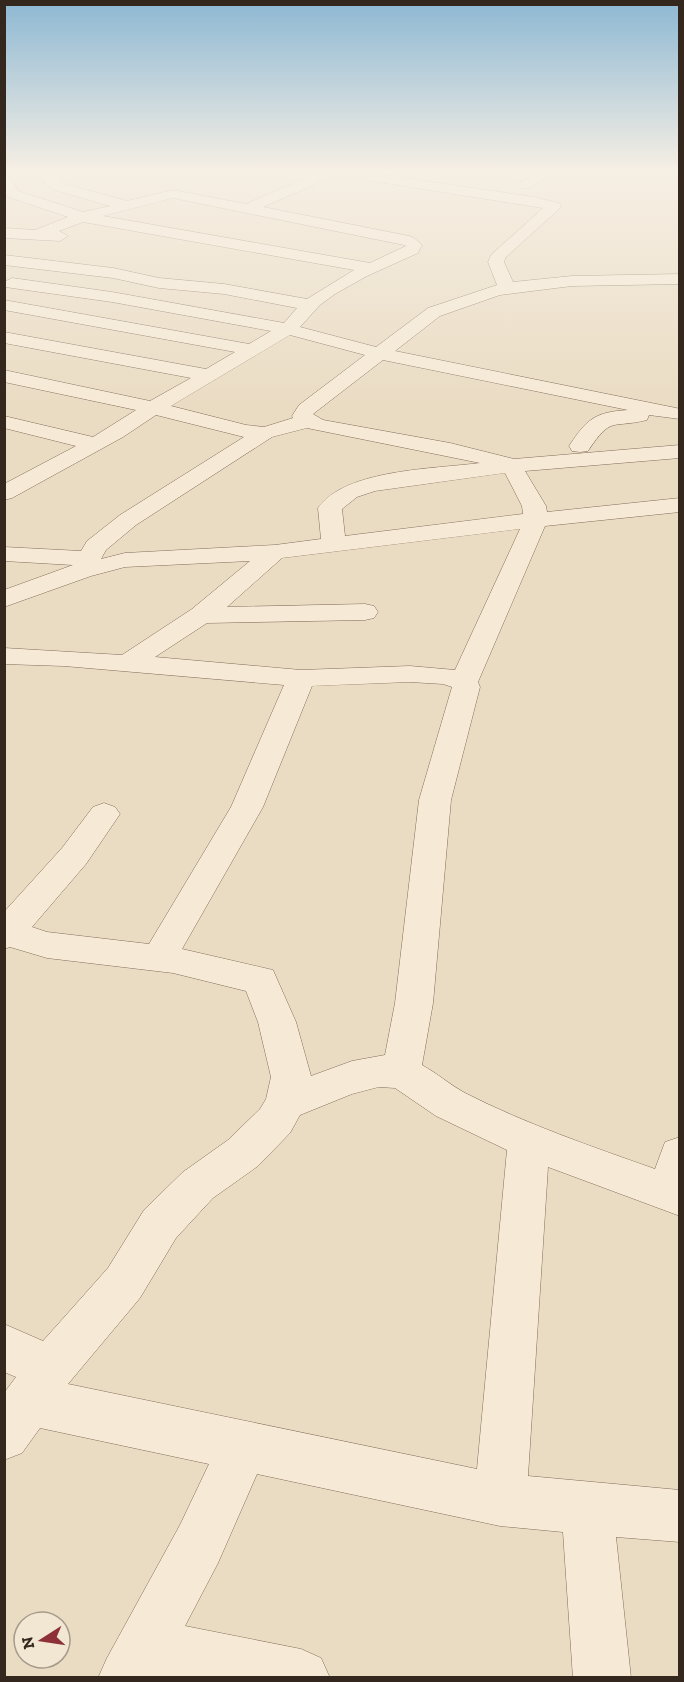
<svg xmlns="http://www.w3.org/2000/svg" width="684" height="1682" font-family="'Zilla Slab',serif">
<style>
.lines{fill:none;stroke-linecap:round;stroke-linejoin:round}
.minor-casing{stroke:#836d5b;stroke-width:1}
.minor{fill:#f6ead6;fill-rule:evenodd}
</style>
<rect width="100%" height="100%" fill="#eadcc3"/>
<g class="lines">
<!-- minor casing -->
<g class="minor-casing">
<g id="minor">
<path d="M 38,172 L 51,172 L 65,184 L 127,201 L 173,190 L 246,204 L 321,172 L 332,172 L 334,174 L 332,177 L 263,207 L 409,236 L 414,238 L 422,245 L 418,253 L 367,276 L 335,294 L 320,305 L 300,327 L 376,347 L 428,308 L 497,285 L 488,262 L 491,255 L 543,208 L 372,181 L 370,178 L 377,174 L 534,197 L 559,203 L 561,206 L 559,209 L 506,257 L 504,262 L 513,282 L 572,276 L 680,274 L 680,284 L 572,286 L 500,295 L 440,316 L 395,351 L 676,408 L 680,409 L 680,419 L 649,415 L 647,420 C 611,429 612,415 588,451 L 580,452 L 572,451 L 569,446 C 587,419 595,412 628,410 L 383,360 L 313,414 L 323,420 L 450,443 L 514,459 L 680,445 L 680,458 L 525,471 L 546,506 L 547,512 L 680,498 L 680,512 L 545,526 L 478,682 L 480,687 L 451,800 L 433,1003 L 422,1065 C 437,1073 450,1085 465,1093 C 526,1124 590,1146 655,1169 L 665,1142 L 680,1137 L 680,1216 L 548,1167 L 528,1476 L 680,1490 L 680,1542 L 616,1537 L 631,1678 L 573,1678 L 563,1532 L 500,1526 L 257,1474 L 218,1563 L 185,1626 L 301,1649 L 321,1658 L 330,1678 L 98,1678 L 107,1658 L 180,1525 L 209,1464 L 40,1428 L 22,1453 L 4,1460 L 4,1393 L 16,1377 L 4,1372 L 4,1324 L 43,1341 L 108,1268 L 144,1210 L 183,1172 L 228,1140 L 260,1109 L 266,1099 L 271,1077 L 258,1022 L 246,991 L 173,973 L 47,958 L 10,947 L 4,949 L 4,912 L 62,848 L 93,807 L 104,803 L 115,807 L 120,814 L 86,864 L 32,927 L 47,932 L 149,944 L 231,807 L 284,685 L 64,666 L 4,664 L 4,648 L 122,655 L 192,609 L 250,561 L 125,567 L 91,576 L 4,607 L 4,590 L 73,565 L 4,561 L 4,547 L 81,551 L 87,541 L 120,515 L 244,437 L 156,415 L 123,437 L 12,498 L 4,500 L 4,484 L 76,446 L 4,428 L 4,416 L 93,437 L 136,410 L 4,382 L 4,370 L 150,401 L 191,378 L 4,343 L 4,332 L 206,369 L 235,352 L 4,310 L 4,300 L 249,344 L 271,331 L 112,302 L 12,288 L 6,287 L 4,282 L 12,278 L 112,292 L 284,323 L 297,308 L 224,294 L 159,288 L 113,278 L 4,265 L 4,255 L 113,268 L 159,278 L 224,284 L 307,299 L 354,270 L 83,222 L 59,231 L 68,236 L 60,241 L 4,238 L 4,228 L 35,230 L 68,217 L 8,197 L 4,192 L 4,175 L 9,176 L 18,191 L 83,212 L 110,206 L 55,190 L 47,185 ZM 173,198 L 404,245 L 406,246 L 370,263 L 103,216 ZM 290,335 L 365,355 L 299,405 L 292,416 L 293,418 L 264,427 L 246,425 L 171,406 ZM 307,428 L 480,463 C 435,469 345,469 318,508 L 321,539 L 275,545 L 125,553 L 101,559 L 106,550 L 136,525 L 272,437 ZM 505,473 L 522,506 L 523,514 L 345,536 L 342,509 L 357,497 L 375,491 ZM 520,529 L 455,670 L 410,666 L 301,670 L 155,657 L 207,623 L 365,620 L 374,618 L 378,612 L 374,606 L 365,604 L 227,607 L 282,558 ZM 410,682 L 443,684 L 452,687 L 419,800 L 395,1003 L 385,1055 L 352,1061 L 311,1076 L 296,1022 L 273,970 L 182,949 L 263,807 L 312,686 ZM 379,1087 L 395,1088 L 436,1116 L 507,1150 L 477,1469 L 68,1384 L 140,1298 L 176,1238 L 213,1198 L 258,1166 L 290,1133 L 300,1115 L 352,1094 Z"/>
<path d="M 538,172 L 549,172 L 551,174 L 530,188 L 520,188 L 518,185 Z"/>
</g>
</g>
<!-- minor -->
<use href="#minor" class="minor"/>
</g>
<!-- sky -->
<linearGradient id="sky" x2="0" y2="1"><stop stop-color="#8db8d3"/><stop offset="0.42" stop-color="#f6efe4"/><stop offset="1" stop-color="#f6efe4" stop-opacity="0"/></linearGradient>
<rect width="684" height="407" fill="url(#sky)"/>
<!-- border -->
<rect width="684" height="1682" fill="none" stroke="#34271e" stroke-width="12"/>
<!-- north arrow -->
<g transform="translate(42 1640) rotate(258)"><circle r="28" fill="#f2e7d2" stroke="#a69a8a" stroke-width="1.5"/>
<path d="M0-4.5L10 22L0 15L-10 22Z" fill="#8e3038"/>
<text y="-9" font-size="16" font-weight="bold" text-anchor="middle" fill="#34271e">N</text>
</g>
</svg>
